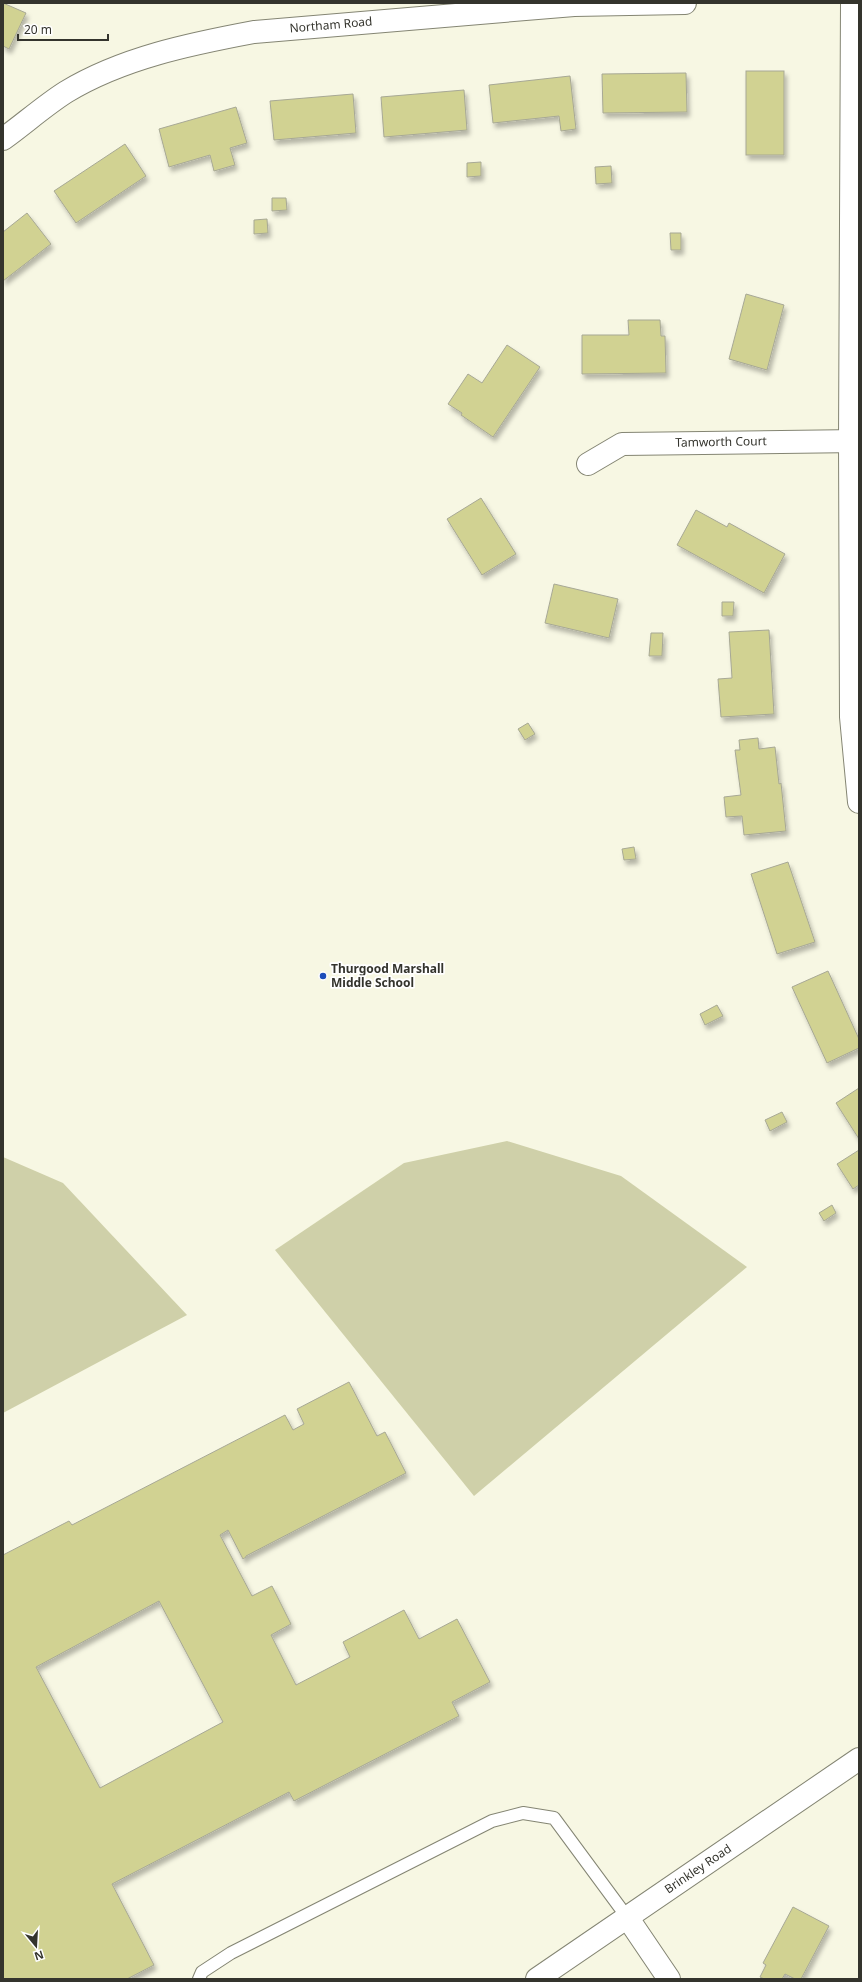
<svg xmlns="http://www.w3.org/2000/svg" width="862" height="1982" font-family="'Noto Sans',sans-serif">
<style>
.green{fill:#cfd0a9}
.building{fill:#d1d292;stroke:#a7a895;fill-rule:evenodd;filter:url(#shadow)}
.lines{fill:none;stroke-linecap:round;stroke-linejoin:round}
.lane-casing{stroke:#848573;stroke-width:14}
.street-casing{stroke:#848573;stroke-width:24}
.secondary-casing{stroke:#848573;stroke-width:24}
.lane{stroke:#fff;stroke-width:12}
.street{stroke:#fff;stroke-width:22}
.secondary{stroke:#fff;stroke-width:22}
.poi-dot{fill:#1c4dba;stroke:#fff;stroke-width:1.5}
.labels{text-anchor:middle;stroke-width:3.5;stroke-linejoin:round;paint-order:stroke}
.street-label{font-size:12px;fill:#34342d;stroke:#fff}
.poi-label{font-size:12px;font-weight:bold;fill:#34342d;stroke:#fff;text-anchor:start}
</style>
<defs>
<filter id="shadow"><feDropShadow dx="2.5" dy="4.5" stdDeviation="2" flood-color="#0004"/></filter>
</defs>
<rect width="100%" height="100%" fill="#f7f7e3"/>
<!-- green -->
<g class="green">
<path d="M 507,1141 L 621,1176 L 747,1267 L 474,1496 L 275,1250 L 404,1163 Z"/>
<path d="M 3,1157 L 63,1183 L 187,1315 L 3,1413 Z"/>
</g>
<!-- building -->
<g class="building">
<path d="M 3,3 L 26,13 L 9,49 L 3,46 Z"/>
<rect x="746" y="71" width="38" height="84"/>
<path d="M 686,73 L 687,112 L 603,113 L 602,74 Z"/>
<path d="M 570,76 L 576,129 L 561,131 L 559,116 L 493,123 L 489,85 Z"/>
<path d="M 464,90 L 467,130 L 384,137 L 381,97 Z"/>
<path d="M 353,94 L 356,133 L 274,140 L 270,101 Z"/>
<path d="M 236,107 L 247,143 L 230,148 L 235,165 L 214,171 L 210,155 L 169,167 L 159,129 Z"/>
<path d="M 125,144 L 146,176 L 76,223 L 54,191 Z"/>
<path d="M 481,162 L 481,176 L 467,177 L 467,163 Z"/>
<path d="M 611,166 L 612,183 L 596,184 L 595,167 Z"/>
<path d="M 272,198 L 286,198 L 287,210 L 272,211 Z"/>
<path d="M 27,213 L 51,244 L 3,281 L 3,232 Z"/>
<path d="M 267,219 L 268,233 L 254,234 L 254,220 Z"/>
<path d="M 670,233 L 681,233 L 681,250 L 671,250 Z"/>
<path d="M 746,294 L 784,305 L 767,370 L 729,359 Z"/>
<path d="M 628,320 L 660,320 L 661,336 L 665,336 L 666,373 L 582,374 L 582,335 L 629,335 Z"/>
<path d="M 507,345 L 540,367 L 493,437 L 461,415 L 462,413 L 448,404 L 468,374 L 482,383 Z"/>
<path d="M 481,498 L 516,554 L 482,575 L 447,519 Z"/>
<path d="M 696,510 L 727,527 L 729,523 L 785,554 L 764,593 L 677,545 Z"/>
<path d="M 554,584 L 618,599 L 609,638 L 545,623 Z"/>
<path d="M 722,602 L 734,602 L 733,616 L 722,616 Z"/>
<path d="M 769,630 L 774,714 L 721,717 L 718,679 L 732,678 L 729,632 Z"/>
<path d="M 651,633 L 663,633 L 662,656 L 649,656 Z"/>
<path d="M 528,723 L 535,734 L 525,740 L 518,729 Z"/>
<path d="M 758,738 L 759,749 L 775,747 L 779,784 L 781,783 L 786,831 L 744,835 L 742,816 L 726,817 L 724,797 L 741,795 L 735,750 L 740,750 L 739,740 Z"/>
<path d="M 634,847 L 636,859 L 624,860 L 622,849 Z"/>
<path d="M 788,862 L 815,942 L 777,954 L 751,874 Z"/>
<path d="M 828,971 L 859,1039 L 859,1048 L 827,1063 L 792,987 Z"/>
<path d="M 717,1005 L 723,1016 L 705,1025 L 700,1014 Z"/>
<path d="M 859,1088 L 859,1139 L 836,1103 Z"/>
<path d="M 782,1112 L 787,1122 L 770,1131 L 765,1120 Z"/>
<path d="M 859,1150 L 859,1185 L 853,1189 L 837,1164 Z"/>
<path d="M 832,1205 L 836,1213 L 824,1221 L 819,1213 Z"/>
<path d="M 349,1382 L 377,1436 L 385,1432 L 406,1473 L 246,1556 L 246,1557 L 243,1559 L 228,1530 L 220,1535 L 252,1596 L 272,1586 L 291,1624 L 271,1635 L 296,1685 L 350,1657 L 343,1642 L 404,1610 L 419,1639 L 457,1619 L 490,1682 L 452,1702 L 459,1716 L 294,1801 L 289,1792 L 112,1884 L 154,1965 L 127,1979 L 3,1979 L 3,1555 L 69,1521 L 72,1525 L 285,1415 L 293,1430 L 304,1424 L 297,1409 ZM 159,1601 L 223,1722 L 100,1788 L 36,1667 Z"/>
<path d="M 793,1907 L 829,1926 L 801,1979 L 795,1979 L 785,1974 L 782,1979 L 764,1979 L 760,1977 L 766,1965 L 763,1963 Z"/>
</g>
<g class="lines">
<!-- lane casing -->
<g class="lane-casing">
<path id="lane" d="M 199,1979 L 202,1972 L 231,1953 L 492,1821 L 523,1813 L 554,1818 L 627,1917"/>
</g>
<!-- street casing -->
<g class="street-casing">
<g id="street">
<path d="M 852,3 L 850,441 L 851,717 L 859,802"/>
<path d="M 3,139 C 24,124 44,106 66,92 C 122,58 190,44 254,32 L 574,5 L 685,3"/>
<path d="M 588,464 L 622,444 L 859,441"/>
<path d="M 627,1917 L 669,1979"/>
</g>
</g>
<!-- secondary casing -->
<g class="secondary-casing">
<path id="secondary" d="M 537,1979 L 859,1759"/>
</g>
<!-- lane -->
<use href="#lane" class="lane"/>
<!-- street -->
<use href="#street" class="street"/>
<!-- secondary -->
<use href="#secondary" class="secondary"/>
</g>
<!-- markers -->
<circle class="poi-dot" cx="323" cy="976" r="4"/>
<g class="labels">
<!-- street labels -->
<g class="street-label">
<text transform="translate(331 25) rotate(-5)" y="4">Northam Road</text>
<text transform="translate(721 442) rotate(-1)" y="4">Tamworth Court</text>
<text transform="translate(698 1869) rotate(-34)" y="4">Brinkley Road</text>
</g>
<!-- poi labels -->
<g class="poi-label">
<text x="331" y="973">Thurgood Marshall<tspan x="331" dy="14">Middle School</tspan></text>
</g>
</g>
<!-- border -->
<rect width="862" height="1982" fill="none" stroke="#34342d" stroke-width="8"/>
<!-- north arrow -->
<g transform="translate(36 1946) rotate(162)" stroke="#ffffff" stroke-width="3" paint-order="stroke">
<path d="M0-3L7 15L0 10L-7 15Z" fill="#34342d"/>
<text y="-6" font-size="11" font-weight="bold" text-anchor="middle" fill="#34342d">N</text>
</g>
<!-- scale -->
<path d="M18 34v6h90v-6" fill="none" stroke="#34342d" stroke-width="2"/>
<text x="24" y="34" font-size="12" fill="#34342d" stroke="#ffffff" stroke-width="3" paint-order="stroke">20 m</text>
</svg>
